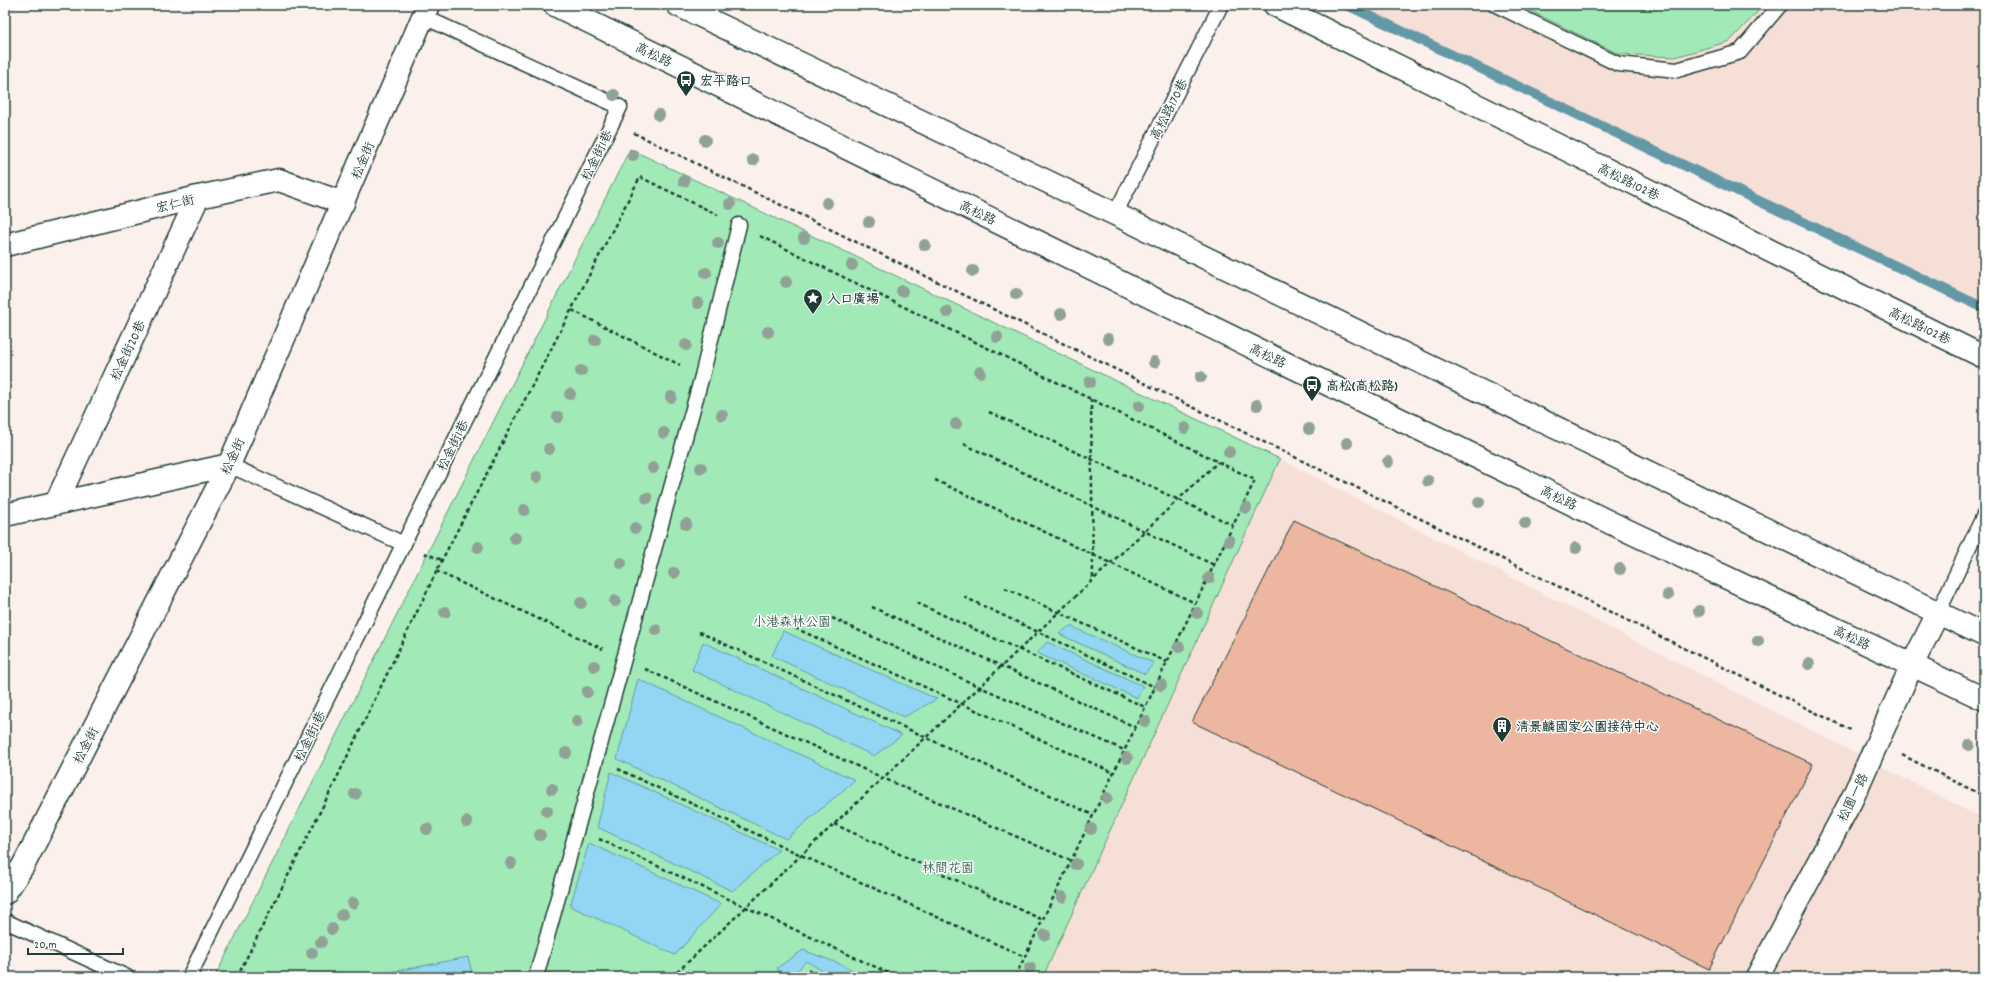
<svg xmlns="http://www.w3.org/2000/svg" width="1989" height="982" font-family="Dekko,'LXGW WenKai TC',sans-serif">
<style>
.built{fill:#f6dfd6}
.green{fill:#a1eab8;stroke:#609476}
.water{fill:#92d6f3;stroke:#6499a7}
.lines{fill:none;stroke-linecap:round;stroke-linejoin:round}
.stream{stroke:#6499a7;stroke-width:10}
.building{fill:#ecb6a1;stroke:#1f3d34}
.lane-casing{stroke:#1f3d34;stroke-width:17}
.street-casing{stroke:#1f3d34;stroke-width:25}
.secondary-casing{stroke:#1f3d34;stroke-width:25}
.path{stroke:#1f3d34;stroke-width:2.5;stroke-dasharray:4 3;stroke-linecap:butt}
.lane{stroke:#fff;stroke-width:14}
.street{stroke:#fff;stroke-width:22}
.secondary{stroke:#fff;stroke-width:22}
.tree{fill:#90a195}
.labels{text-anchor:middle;stroke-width:3;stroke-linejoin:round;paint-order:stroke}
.street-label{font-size:13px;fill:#1f3d34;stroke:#fff}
.poi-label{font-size:13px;font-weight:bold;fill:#1f3d34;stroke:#fff;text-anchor:start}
.park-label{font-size:13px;fill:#39604e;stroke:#fff}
</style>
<rect width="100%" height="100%" fill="#fbf0ec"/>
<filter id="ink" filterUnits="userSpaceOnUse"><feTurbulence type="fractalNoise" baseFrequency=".025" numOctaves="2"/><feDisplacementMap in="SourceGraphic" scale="8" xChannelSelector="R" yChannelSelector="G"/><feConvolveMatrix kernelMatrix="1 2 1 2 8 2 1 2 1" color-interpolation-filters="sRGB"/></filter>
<g filter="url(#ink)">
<!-- built -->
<g class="built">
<path d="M 1349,5 L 1984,5 L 1984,314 Z"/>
<path d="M 1280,459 L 1984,819 L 1984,977 L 1043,977 Z"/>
</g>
<!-- green -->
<g class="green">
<path d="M 1518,5 L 1764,5 L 1730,41 L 1675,57 L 1619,54 Z"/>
<path d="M 630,149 L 1280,459 L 1043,977 L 215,977 Z"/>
</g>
<!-- water -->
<g class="water">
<path d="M 1070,626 L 1154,663 L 1145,674 L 1059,634 Z"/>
<path d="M 783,631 L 937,699 L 904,717 L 772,656 Z"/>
<path d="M 703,642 L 902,735 L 874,756 L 692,670 Z"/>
<path d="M 1047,642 L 1143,686 L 1137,698 L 1037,653 Z"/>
<path d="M 638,679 L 855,780 L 786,839 L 617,759 Z"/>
<path d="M 611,772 L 779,850 L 732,891 L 597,827 Z"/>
<path d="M 589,843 L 721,904 L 675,955 L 570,906 Z"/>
<path d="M 803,950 L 843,965 L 862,975 L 860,977 L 818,977 L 821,970 L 806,961 L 792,977 L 781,975 L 777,968 Z"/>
<path d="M 468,957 L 472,973 L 458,977 L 378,977 L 381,974 Z"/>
</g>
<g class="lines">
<!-- stream -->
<path class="stream" d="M 1347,5 L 1984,308"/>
</g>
<!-- building -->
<path class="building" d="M 1294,520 L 1813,764 L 1709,969 L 1192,722 Z"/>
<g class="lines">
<!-- lane casing -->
<g class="lane-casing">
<g id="lane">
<path d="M 1496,5 L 1618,64 L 1677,70 L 1740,52 L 1780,5"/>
<path d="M 1115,214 L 1221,5"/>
<path d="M 229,465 L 404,544"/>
<path d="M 1938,613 L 1984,515"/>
<path d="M 5,921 L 127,977"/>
<path d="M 189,977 L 620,107 L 424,17"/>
<path d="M 536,977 L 702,376 L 739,225"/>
</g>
</g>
<!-- street casing -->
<g class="street-casing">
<g id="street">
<path d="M 1275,5 L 1984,357"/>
<path d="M 5,245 L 198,197 L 279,180 L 343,203"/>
<path d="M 56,503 L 198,197"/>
<path d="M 5,515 L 229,465"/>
<path d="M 5,893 L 23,866 L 229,465 L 428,5"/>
<path d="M 1757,977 L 1852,799 L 1912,665 L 1938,613"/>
</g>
</g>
<!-- secondary casing -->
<g class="secondary-casing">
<g id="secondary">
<path d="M 555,5 L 1611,523 L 1984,699"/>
<path d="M 678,5 L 1115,214 L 1984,635"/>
</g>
</g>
<!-- path -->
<g class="path">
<path d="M 634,133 L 1853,731"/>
<path d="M 760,236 L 1255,480 L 1015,977"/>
<path d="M 572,310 L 680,365"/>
<path d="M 1091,399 L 1093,581"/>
<path d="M 989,412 L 1233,525"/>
<path d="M 964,444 L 1214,565"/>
<path d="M 935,480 L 1195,603"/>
<path d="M 424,553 L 442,560"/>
<path d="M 436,571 L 603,649"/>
<path d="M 1005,588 L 1167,662"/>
<path d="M 964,597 L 1155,687"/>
<path d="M 917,603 L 1145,707"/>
<path d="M 872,607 L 1135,727"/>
<path d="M 832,618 L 980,687 L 1124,750"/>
<path d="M 795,628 L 1114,773"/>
<path d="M 699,632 L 1093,815"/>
<path d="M 645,669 L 883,778 L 1072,861"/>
<path d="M 1902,755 L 1984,796"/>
<path d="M 618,769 L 801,855 L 1025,957"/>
<path d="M 834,824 L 1043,920"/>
<path d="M 599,839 L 897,977"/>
<path d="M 237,977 L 333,786 L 442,560 L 640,177 L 718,215"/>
<path d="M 672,977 L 1218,462"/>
<path d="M 803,977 L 812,967"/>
</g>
<!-- lane -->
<use href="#lane" class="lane"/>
<!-- street -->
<use href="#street" class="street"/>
<!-- secondary -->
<use href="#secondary" class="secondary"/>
</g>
<!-- trees -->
<g class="tree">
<circle cx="614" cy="95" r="6"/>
<circle cx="659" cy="115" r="6"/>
<circle cx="705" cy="140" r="6"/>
<circle cx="633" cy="155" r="6"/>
<circle cx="753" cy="160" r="6"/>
<circle cx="684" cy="181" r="6"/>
<circle cx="827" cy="203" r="6"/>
<circle cx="730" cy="204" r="6"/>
<circle cx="869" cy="222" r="6"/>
<circle cx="804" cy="238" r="6"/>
<circle cx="718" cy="243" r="6"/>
<circle cx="925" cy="245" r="6"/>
<circle cx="852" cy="265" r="6"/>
<circle cx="973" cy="271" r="6"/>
<circle cx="706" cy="273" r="6"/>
<circle cx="786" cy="282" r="6"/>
<circle cx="902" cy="291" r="6"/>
<circle cx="1016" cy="294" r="6"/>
<circle cx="698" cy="303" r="6"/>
<circle cx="947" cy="312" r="6"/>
<circle cx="1061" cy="314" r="6"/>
<circle cx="768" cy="332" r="6"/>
<circle cx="997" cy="337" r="6"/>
<circle cx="1108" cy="339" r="6"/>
<circle cx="595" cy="340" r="6"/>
<circle cx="686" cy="345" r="6"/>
<circle cx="1154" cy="362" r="6"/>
<circle cx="581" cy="371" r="6"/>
<circle cx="980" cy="372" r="6"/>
<circle cx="1201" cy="377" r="6"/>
<circle cx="1090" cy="382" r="6"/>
<circle cx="570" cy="394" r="6"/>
<circle cx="671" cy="397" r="6"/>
<circle cx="1257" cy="405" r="6"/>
<circle cx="1139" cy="406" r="6"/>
<circle cx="722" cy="415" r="6"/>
<circle cx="558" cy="417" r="6"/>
<circle cx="956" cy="424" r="6"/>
<circle cx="1185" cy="428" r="6"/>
<circle cx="1309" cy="429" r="6"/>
<circle cx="664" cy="433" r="6"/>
<circle cx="1347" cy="443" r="6"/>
<circle cx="549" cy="449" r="6"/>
<circle cx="1229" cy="452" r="6"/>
<circle cx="1388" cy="462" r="6"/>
<circle cx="653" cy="468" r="6"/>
<circle cx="701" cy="468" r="6"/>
<circle cx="537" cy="477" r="6"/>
<circle cx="1428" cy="481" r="6"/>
<circle cx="647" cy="498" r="6"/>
<circle cx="1479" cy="502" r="6"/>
<circle cx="1246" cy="508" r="6"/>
<circle cx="524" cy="510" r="6"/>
<circle cx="1525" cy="523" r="6"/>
<circle cx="686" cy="524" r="6"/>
<circle cx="635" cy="528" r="6"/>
<circle cx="515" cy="538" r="6"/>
<circle cx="1229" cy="541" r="6"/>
<circle cx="478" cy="547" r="6"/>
<circle cx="1576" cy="548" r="6"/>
<circle cx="621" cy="563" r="6"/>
<circle cx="1620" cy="569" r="6"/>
<circle cx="674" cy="573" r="6"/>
<circle cx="1209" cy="578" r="6"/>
<circle cx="1668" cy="595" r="6"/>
<circle cx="615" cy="601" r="6"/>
<circle cx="581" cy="603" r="6"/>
<circle cx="1699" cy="611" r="6"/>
<circle cx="445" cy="612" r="6"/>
<circle cx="1197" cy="613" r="6"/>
<circle cx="656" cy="630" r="6"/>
<circle cx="1758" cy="641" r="6"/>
<circle cx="1179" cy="647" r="6"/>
<circle cx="1809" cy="664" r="6"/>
<circle cx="594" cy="666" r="6"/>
<circle cx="1161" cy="685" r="6"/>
<circle cx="587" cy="692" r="6"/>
<circle cx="577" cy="721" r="6"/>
<circle cx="1145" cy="721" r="6"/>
<circle cx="1969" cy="745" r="6"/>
<circle cx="566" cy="753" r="6"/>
<circle cx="1127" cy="758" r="6"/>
<circle cx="552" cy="789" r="6"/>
<circle cx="355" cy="794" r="6"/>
<circle cx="1107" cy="798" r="6"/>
<circle cx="547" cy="811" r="6"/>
<circle cx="467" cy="822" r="6"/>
<circle cx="427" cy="829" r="6"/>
<circle cx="1091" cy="829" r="6"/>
<circle cx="540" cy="835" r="6"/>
<circle cx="511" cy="863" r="6"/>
<circle cx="1076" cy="864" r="6"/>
<circle cx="1062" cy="897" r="6"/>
<circle cx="353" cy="903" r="6"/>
<circle cx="342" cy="915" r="6"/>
<circle cx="332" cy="929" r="6"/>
<circle cx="1045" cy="935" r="6"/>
<circle cx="321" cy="942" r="6"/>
<circle cx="312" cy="953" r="6"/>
<circle cx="1030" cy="968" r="6"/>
</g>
</g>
<!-- icons -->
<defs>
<g id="bus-pin" transform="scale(1)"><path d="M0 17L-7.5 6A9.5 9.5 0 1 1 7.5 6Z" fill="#1f3d34" stroke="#fff"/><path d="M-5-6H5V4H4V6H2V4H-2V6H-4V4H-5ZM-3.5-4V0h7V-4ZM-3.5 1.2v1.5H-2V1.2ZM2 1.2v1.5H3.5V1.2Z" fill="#fff"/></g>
<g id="sight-pin" transform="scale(1)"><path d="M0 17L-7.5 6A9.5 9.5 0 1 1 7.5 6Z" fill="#1f3d34" stroke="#fff"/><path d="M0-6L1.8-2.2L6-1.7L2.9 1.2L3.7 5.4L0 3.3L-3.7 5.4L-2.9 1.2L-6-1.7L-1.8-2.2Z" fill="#fff"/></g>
<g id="building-pin" transform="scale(1)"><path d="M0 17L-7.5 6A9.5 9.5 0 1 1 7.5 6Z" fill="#1f3d34" stroke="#fff"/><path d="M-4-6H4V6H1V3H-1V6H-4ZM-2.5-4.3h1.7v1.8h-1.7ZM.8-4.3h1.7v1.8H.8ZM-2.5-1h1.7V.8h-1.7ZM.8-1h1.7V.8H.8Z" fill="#fff"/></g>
</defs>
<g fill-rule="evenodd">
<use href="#bus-pin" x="686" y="80"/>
<use href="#sight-pin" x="813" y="298"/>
<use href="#bus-pin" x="1312" y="385"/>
<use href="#building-pin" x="1502" y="726"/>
</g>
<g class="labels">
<!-- street labels -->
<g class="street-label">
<text transform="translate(654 54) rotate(26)" y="5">高松路</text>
<text transform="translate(1168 109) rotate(-63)" y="5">高松路170巷</text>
<text transform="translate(596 155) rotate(-64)" y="5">松金街1巷</text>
<text transform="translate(362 160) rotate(-67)" y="5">松金街</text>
<text transform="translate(1629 181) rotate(26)" y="5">高松路102巷</text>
<text transform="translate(175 203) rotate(-14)" y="5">宏仁街</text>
<text transform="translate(978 212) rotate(26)" y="5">高松路</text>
<text transform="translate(1920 325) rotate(26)" y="5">高松路102巷</text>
<text transform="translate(127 350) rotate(-65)" y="5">松金街20巷</text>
<text transform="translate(1268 355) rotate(26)" y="5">高松路</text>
<text transform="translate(452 445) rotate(-64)" y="5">松金街1巷</text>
<text transform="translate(232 456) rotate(-65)" y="5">松金街</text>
<text transform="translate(1559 497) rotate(26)" y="5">高松路</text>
<text transform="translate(1852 637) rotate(25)" y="5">高松路</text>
<text transform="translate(309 736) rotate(-64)" y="5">松金街1巷</text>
<text transform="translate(85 745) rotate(-63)" y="5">松金街</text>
<text transform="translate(1852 797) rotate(-64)" y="5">松園一路</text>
</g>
<!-- poi labels -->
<g class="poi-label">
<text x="700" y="85">宏平路口</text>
<text x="827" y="303">入口廣場</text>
<text x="1326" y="390">高松(高松路)</text>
<text x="1516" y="731">清景麟國家公園接待中心</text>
</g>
<!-- park labels -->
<g class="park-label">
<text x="792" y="626">小港森林公園</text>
<text x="948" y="872">林間花園</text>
</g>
</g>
<!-- margin -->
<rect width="1989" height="982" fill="none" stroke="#fff" stroke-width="20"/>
<rect x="10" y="10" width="1969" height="962" fill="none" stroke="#1f3d34" stroke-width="1.5" filter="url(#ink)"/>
<!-- scale -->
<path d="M28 948v6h95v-6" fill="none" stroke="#1f3d34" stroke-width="2"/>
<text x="34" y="948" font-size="12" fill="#1f3d34" stroke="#ffffff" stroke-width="3" paint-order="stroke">20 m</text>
</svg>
